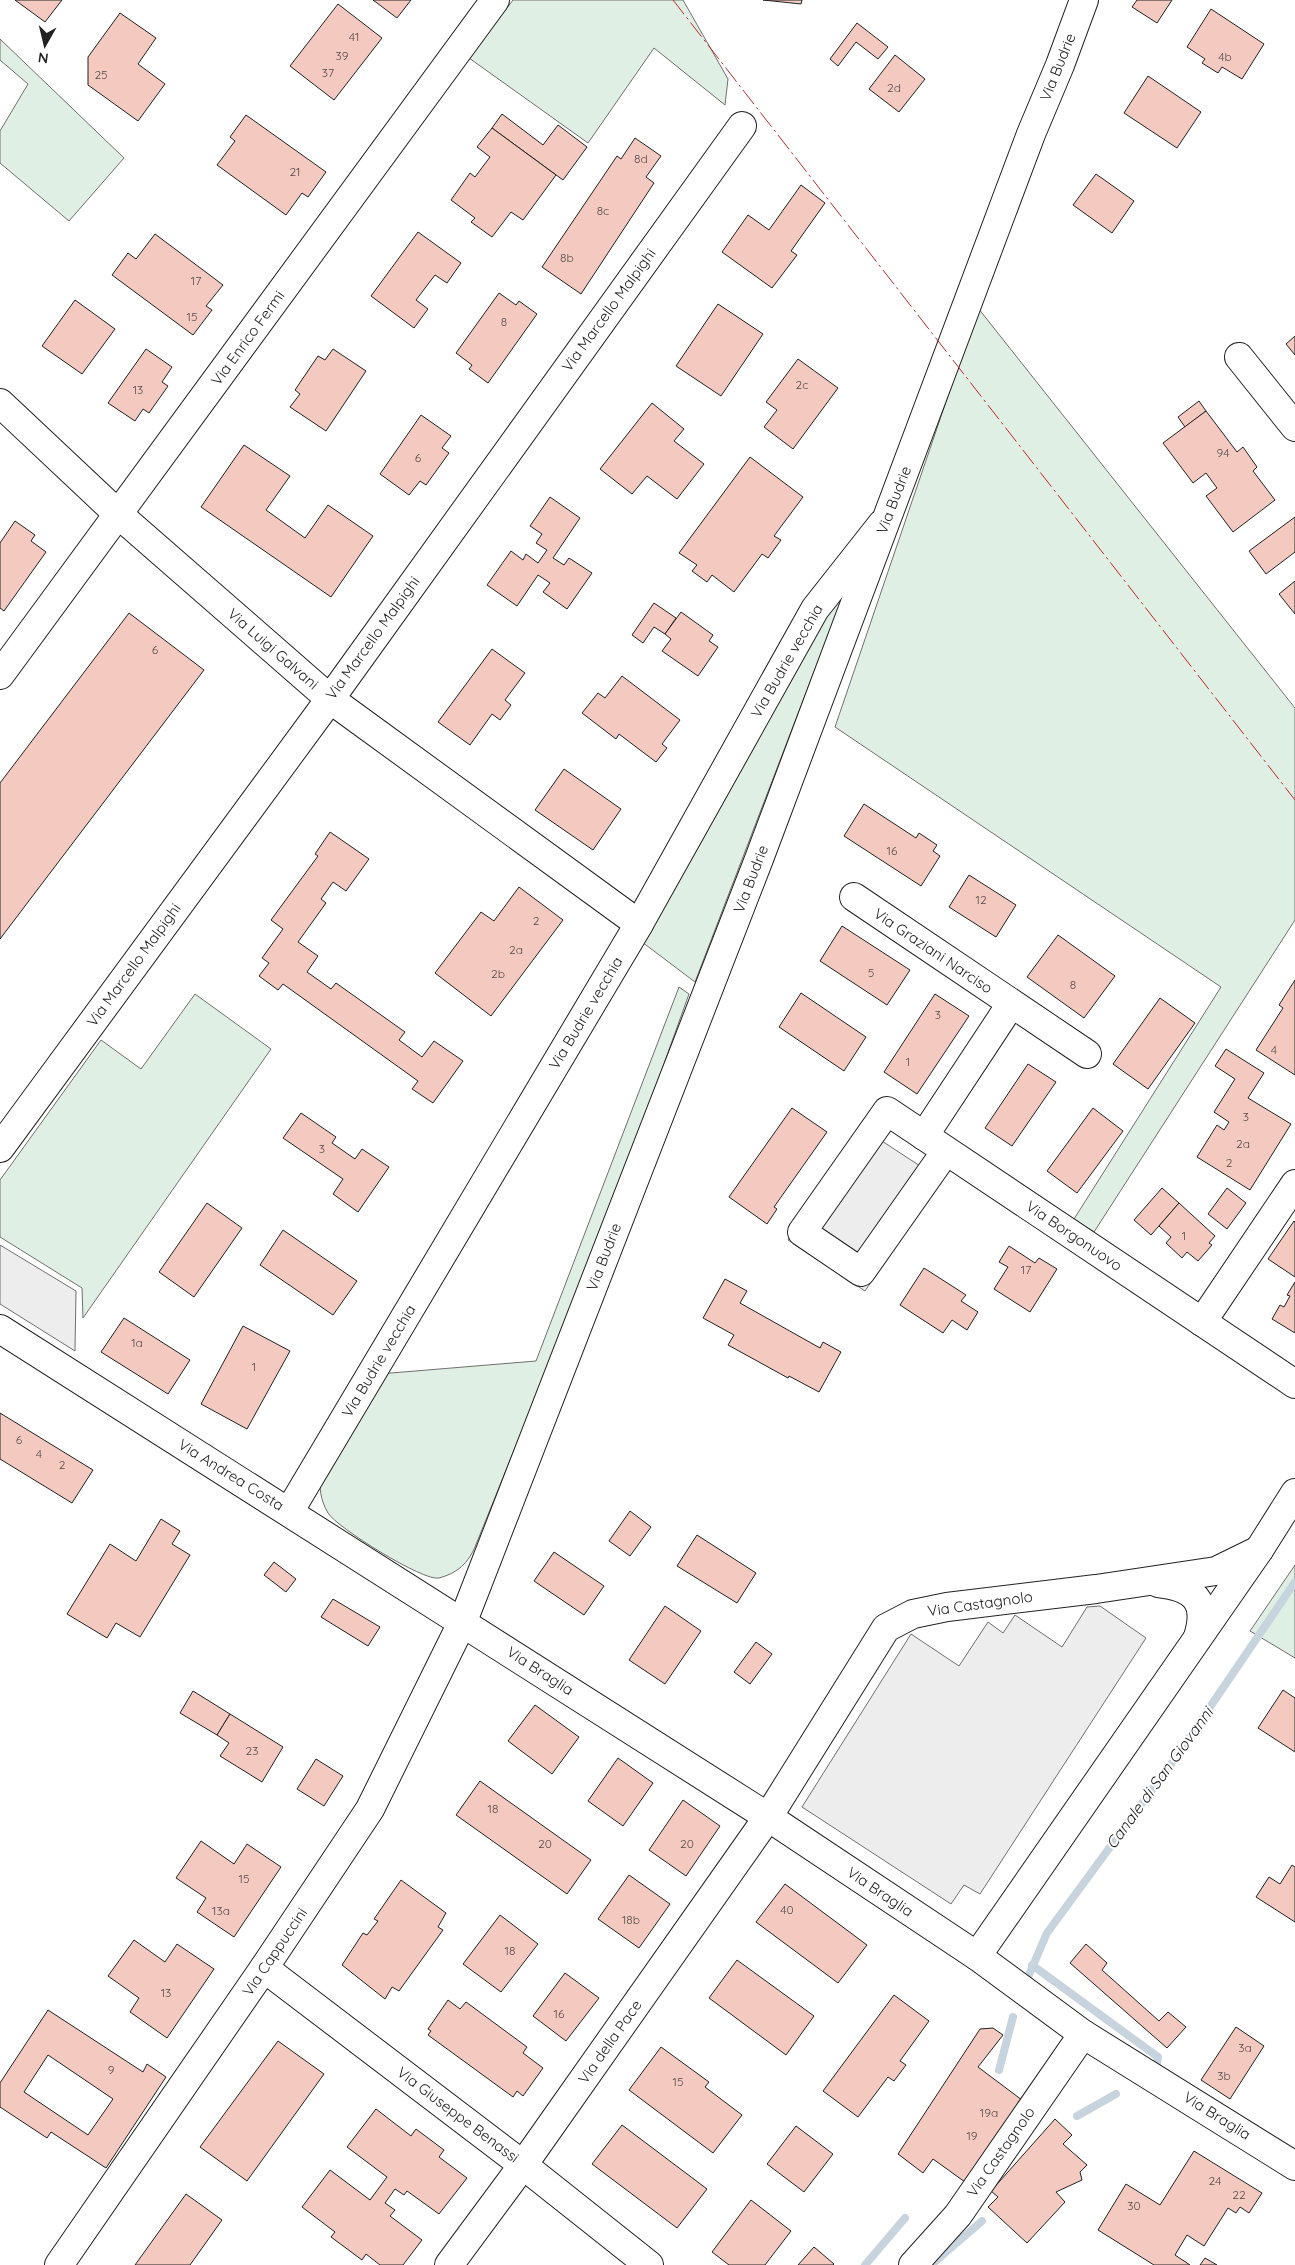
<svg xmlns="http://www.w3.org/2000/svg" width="1295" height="2265" font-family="Quicksand,sans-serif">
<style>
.green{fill:#e0efe3;stroke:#6f6f6f}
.parking{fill:#ededed;stroke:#6f6f6f}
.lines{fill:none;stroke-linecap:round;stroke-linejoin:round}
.stream{stroke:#c7d3dd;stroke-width:8}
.building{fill:#f3c9c0;stroke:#222;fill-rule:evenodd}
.minor-casing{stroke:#222;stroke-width:30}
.major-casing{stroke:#222;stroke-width:30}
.minor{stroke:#fff;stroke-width:28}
.major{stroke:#fff;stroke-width:28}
.power{stroke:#c62828;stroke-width:1;stroke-dasharray:18 4 2.5 4;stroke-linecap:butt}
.labels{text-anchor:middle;stroke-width:4;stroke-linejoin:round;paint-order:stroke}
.number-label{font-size:12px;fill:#564c4a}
.street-label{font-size:15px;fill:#222;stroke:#fff}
.water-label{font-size:16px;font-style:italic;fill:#222;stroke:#fff}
</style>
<rect width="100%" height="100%" fill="#fff"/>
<!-- green -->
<g class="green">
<path d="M 513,0 L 683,0 L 728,79 L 725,105 L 654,48 L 588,143 L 469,58 Z"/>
<path d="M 0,39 L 124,158 L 69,221 L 0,163 L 0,131 L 28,84 L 0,60 Z"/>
<path d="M 978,308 L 1295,708 L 1295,920 L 1094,1232 L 1074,1219 L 1221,987 L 835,727 Z"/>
<path d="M 850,578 L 695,982 L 642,942 L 814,632 Z"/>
<path d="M 679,987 L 689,994 L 615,1200 L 475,1547 C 468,1563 458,1573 439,1578 C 424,1582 336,1527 328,1513 C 320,1499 319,1488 321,1473 L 379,1374 L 536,1361 Z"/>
<path d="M 195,994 L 271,1049 L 83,1318 L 82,1288 L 0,1237 L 0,1180 L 101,1040 L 141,1069 Z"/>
<path d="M 1295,1565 L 1295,1658 L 1250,1631 Z"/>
</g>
<!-- parking -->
<g class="parking">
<path d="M 862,1128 L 940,1179 L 865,1291 L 788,1240 Z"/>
<path d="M 0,1245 L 76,1291 L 75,1351 L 0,1304 Z"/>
<path d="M 1100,1606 L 1146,1638 L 980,1894 L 964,1885 L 951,1904 L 802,1807 L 911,1634 L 959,1666 L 988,1622 L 1003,1633 L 1015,1615 L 1062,1647 L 1087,1607 Z"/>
</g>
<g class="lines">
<!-- stream -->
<g class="stream">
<path d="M 1032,1965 L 1158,2057 L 1156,2069"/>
<path d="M 1028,1977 L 1047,1933 L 1176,1757 L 1295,1582"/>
<path d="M 999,2070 L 1013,2017"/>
<path d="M 1077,2116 L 1116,2094"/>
<path d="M 865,2265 L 905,2218"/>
<path d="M 931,2265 L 982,2221"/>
</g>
</g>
<!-- building -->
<g class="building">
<path d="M 15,0 L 62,0 L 45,22 Z"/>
<path d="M 373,0 L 411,0 L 397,18 Z"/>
<path d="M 763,0 L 802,0 L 801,4 Z"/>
<path d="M 1137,0 L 1172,0 L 1157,23 L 1132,7 Z"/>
<path d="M 338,4 L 382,38 L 334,100 L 290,66 Z"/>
<path d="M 1211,9 L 1264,44 L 1242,79 L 1222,67 L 1218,73 L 1202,63 L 1205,59 L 1187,47 Z"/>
<path d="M 120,13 L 156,38 L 138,64 L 165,84 L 138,121 L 88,85 L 88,57 Z"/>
<path d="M 857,23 L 888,47 L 878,59 L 856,42 L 838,66 L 830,59 Z"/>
<path d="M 895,55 L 925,79 L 899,112 L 869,89 Z"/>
<path d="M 1148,76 L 1201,112 L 1177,148 L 1124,113 Z"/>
<path d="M 502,114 L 543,145 L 558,125 L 587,147 L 563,180 L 492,128 Z"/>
<path d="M 246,115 L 326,172 L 308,197 L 302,193 L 286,215 L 217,165 L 235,141 L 230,137 Z"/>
<path d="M 492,128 L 556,175 L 523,220 L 511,212 L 492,237 L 471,222 L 475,218 L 451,200 L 470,173 L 475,177 L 490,157 L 477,147 Z"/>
<path d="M 635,138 L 661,156 L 646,177 L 654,183 L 581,294 L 542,267 L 617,156 L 621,159 Z"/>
<path d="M 1096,174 L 1134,201 L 1112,233 L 1073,205 Z"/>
<path d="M 801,185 L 825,203 L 791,251 L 797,255 L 772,288 L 722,252 L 748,215 L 769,230 Z"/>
<path d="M 418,232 L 461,263 L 447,283 L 435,275 L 416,300 L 428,309 L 414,328 L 371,296 Z"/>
<path d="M 155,234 L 223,285 L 206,306 L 212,310 L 193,335 L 112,275 L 128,253 L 136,259 Z"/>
<path d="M 499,293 L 516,305 L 519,301 L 537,314 L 488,383 L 469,369 L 472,365 L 456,353 Z"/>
<path d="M 75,300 L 115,329 L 82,374 L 42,346 Z"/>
<path d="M 718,304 L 763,334 L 721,396 L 676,366 Z"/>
<path d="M 1295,336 L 1295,355 L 1286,344 Z"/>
<path d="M 146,349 L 172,367 L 162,382 L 168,386 L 149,413 L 143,409 L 135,421 L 108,403 Z"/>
<path d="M 333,349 L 366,371 L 326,431 L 290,407 L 300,394 L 295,390 L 318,356 L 325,360 Z"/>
<path d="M 798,359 L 838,388 L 793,449 L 764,427 L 777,410 L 766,402 Z"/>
<path d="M 1199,401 L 1206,411 L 1185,427 L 1178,417 Z"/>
<path d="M 652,403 L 684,429 L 674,441 L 704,464 L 677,499 L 647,476 L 632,494 L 600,469 Z"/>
<path d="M 1206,411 L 1237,452 L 1243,447 L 1257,467 L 1253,471 L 1275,500 L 1233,532 L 1206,496 L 1217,488 L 1206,473 L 1193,483 L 1163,443 Z"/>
<path d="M 421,415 L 451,436 L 442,448 L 449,453 L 426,485 L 420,481 L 409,495 L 380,474 Z"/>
<path d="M 244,445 L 290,476 L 266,510 L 305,538 L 328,505 L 373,536 L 331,597 L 201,507 Z"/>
<path d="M 750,457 L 803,497 L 774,536 L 781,540 L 768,558 L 762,554 L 734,592 L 712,575 L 707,582 L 692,571 L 697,565 L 679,553 Z"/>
<path d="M 550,497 L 580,518 L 553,558 L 564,565 L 569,558 L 592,573 L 567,609 L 543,592 L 550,583 L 538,575 L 517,606 L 487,585 L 511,551 L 523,560 L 526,554 L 538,563 L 547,550 L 536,543 L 542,534 L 530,526 Z"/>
<path d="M 1295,517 L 1295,552 L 1266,574 L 1249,551 Z"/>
<path d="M 15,521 L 35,535 L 31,541 L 46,552 L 4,611 L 0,608 L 0,543 Z"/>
<path d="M 1295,581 L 1295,614 L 1279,594 Z"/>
<path d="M 654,603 L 676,618 L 665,634 L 654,627 L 643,643 L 632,635 Z"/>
<path d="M 681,612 L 713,635 L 709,641 L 718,647 L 698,676 L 662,651 L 671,639 L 665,634 Z"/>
<path d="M 129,613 L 204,670 L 0,939 L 0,783 Z"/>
<path d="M 492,649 L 525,673 L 505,700 L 511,705 L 500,720 L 492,714 L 470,745 L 438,722 Z"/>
<path d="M 622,676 L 680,720 L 662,744 L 667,748 L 656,762 L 619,734 L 616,739 L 582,713 L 598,693 L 605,698 Z"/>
<path d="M 564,769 L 621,809 L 593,850 L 535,810 Z"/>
<path d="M 864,804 L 916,838 L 919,833 L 937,845 L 933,851 L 940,856 L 921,886 L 844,836 Z"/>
<path d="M 330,832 L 369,859 L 346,891 L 333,882 L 321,899 L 326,903 L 298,942 L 318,956 L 307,972 L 331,989 L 336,983 L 405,1032 L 399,1040 L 422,1057 L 434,1041 L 463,1061 L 433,1103 L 412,1089 L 418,1081 L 283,984 L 278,990 L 259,976 L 269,963 L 262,958 L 283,929 L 271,920 L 318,856 L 315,854 Z"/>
<path d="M 969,875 L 1016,905 L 996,937 L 949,907 Z"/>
<path d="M 519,887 L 563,920 L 491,1016 L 435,973 L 481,912 L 494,921 Z"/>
<path d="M 842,926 L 910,970 L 887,1005 L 820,961 Z"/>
<path d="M 1058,935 L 1115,976 L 1084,1018 L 1027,977 Z"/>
<path d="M 1295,980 L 1295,1075 L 1256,1050 L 1283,1008 L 1279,1005 Z"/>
<path d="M 801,993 L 866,1037 L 844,1071 L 779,1027 Z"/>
<path d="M 935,994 L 969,1016 L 917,1094 L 884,1072 Z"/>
<path d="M 1160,998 L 1195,1023 L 1148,1089 L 1113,1064 Z"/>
<path d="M 1226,1049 L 1264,1073 L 1248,1098 L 1291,1124 L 1250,1190 L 1197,1157 L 1217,1125 L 1224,1130 L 1229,1122 L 1214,1112 L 1235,1079 L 1215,1066 Z"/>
<path d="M 1028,1064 L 1056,1082 L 1012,1146 L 985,1128 Z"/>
<path d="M 792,1108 L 827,1132 L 774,1207 L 777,1209 L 767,1224 L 729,1197 Z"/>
<path d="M 1093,1108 L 1123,1131 L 1077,1193 L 1047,1171 Z"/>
<path d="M 301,1113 L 336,1137 L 332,1143 L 355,1159 L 362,1149 L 389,1167 L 358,1212 L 333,1194 L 343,1179 L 283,1138 Z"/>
<path d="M 1162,1188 L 1179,1203 L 1151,1235 L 1134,1220 Z"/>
<path d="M 1227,1188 L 1246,1203 L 1227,1229 L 1208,1214 Z"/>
<path d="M 207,1203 L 242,1228 L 194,1297 L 159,1272 Z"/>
<path d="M 1179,1203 L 1215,1236 L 1209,1243 L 1212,1245 L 1198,1261 L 1187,1252 L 1182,1258 L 1166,1243 L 1171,1237 L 1159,1226 Z"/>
<path d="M 1294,1221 L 1295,1222 L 1295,1277 L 1268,1259 Z"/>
<path d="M 283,1230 L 357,1281 L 333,1315 L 260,1265 Z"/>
<path d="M 1009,1246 L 1035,1263 L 1039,1258 L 1057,1269 L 1030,1312 L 994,1289 L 1008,1267 L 999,1262 Z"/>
<path d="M 924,1268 L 966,1295 L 961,1301 L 978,1312 L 967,1330 L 952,1320 L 943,1333 L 900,1305 Z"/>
<path d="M 725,1279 L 747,1291 L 740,1303 L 820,1348 L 823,1342 L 841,1352 L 819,1392 L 789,1376 L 788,1378 L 728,1345 L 734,1335 L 703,1318 Z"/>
<path d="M 1295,1282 L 1295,1333 L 1272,1319 L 1280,1305 L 1284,1307 L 1290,1296 L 1287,1295 Z"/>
<path d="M 124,1318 L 190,1360 L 168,1394 L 101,1352 Z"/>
<path d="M 243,1326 L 290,1351 L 247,1429 L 201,1404 Z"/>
<path d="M 0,1413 L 93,1470 L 72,1503 L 0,1459 Z"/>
<path d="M 630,1511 L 651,1527 L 630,1556 L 609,1541 Z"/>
<path d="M 161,1519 L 180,1531 L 172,1544 L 190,1555 L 140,1637 L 116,1623 L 107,1638 L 67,1614 L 110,1544 L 136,1561 Z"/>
<path d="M 697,1535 L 756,1573 L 737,1603 L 677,1566 Z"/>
<path d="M 554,1552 L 604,1586 L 584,1615 L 534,1581 Z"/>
<path d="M 274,1562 L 296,1579 L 286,1592 L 264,1575 Z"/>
<path d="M 333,1599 L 380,1627 L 368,1646 L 321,1617 Z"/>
<path d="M 665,1606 L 701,1631 L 665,1684 L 629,1660 Z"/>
<path d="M 756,1642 L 772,1654 L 750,1684 L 734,1672 Z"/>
<path d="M 1283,1690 L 1295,1698 L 1295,1752 L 1258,1728 Z"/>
<path d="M 193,1691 L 230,1714 L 217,1735 L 180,1713 Z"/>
<path d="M 535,1705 L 579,1737 L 552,1774 L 508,1741 Z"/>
<path d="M 230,1714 L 283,1747 L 262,1782 L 220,1756 L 229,1743 L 217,1735 Z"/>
<path d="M 618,1758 L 653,1783 L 623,1826 L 588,1801 Z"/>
<path d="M 316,1759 L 343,1776 L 324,1806 L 297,1789 Z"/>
<path d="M 480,1781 L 591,1860 L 567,1894 L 456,1815 Z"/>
<path d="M 683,1800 L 720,1826 L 686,1876 L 649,1850 Z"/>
<path d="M 201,1841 L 234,1864 L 247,1844 L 281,1867 L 234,1937 L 197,1912 L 206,1898 L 176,1878 Z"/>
<path d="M 1292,1865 L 1295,1867 L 1295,1922 L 1256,1897 L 1269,1877 L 1280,1884 Z"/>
<path d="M 629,1875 L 670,1904 L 639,1948 L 598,1919 Z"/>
<path d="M 401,1880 L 446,1913 L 438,1927 L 443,1930 L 399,1991 L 392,1987 L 385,1999 L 342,1965 L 363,1933 L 367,1935 L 378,1921 L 374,1919 Z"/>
<path d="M 785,1884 L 867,1945 L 838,1983 L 756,1922 Z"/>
<path d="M 500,1915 L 538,1944 L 501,1992 L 463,1964 Z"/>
<path d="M 134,1940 L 165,1962 L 177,1944 L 214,1969 L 167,2038 L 130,2012 L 139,1998 L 108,1976 Z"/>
<path d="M 1086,1944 L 1107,1963 L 1102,1970 L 1159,2021 L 1168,2012 L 1186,2027 L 1167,2048 L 1070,1963 Z"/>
<path d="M 737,1960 L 814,2016 L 786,2055 L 709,1998 Z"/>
<path d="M 565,1973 L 599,1998 L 566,2041 L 533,2016 Z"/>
<path d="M 894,1995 L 929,2021 L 900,2061 L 906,2065 L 894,2081 L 888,2077 L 858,2117 L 823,2091 Z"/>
<path d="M 448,2000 L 460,2009 L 466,2002 L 527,2047 L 523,2053 L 543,2068 L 523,2096 L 517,2091 L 513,2097 L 428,2035 L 431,2031 L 428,2029 Z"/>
<path d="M 48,2010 L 143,2072 L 147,2064 L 166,2077 L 106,2168 L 51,2132 L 47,2138 L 0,2107 L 0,2083 ZM 48,2055 L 113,2099 L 88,2135 L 24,2092 Z"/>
<path d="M 1236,2027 L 1264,2046 L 1230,2099 L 1201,2080 Z"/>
<path d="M 993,2028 L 1003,2035 L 978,2067 L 1026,2103 L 965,2182 L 933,2159 L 923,2173 L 898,2154 L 980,2029 Z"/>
<path d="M 278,2041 L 324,2074 L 247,2181 L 200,2147 Z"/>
<path d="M 661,2047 L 709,2082 L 705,2087 L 742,2115 L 713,2153 L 629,2090 Z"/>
<path d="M 376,2109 L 411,2136 L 416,2129 L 444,2150 L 439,2157 L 467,2178 L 439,2214 L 407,2191 L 404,2195 L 395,2189 L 385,2203 L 395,2210 L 390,2216 L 422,2240 L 403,2265 L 380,2265 L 366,2254 L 362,2260 L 331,2237 L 335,2232 L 302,2207 L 330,2170 L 370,2200 L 387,2177 L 347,2147 Z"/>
<path d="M 1055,2119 L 1072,2135 L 1063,2144 L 1087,2165 L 1080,2172 L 1082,2180 L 1056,2192 L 1065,2202 L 1027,2243 L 988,2207 L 998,2197 L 991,2191 Z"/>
<path d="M 622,2125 L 707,2189 L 677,2228 L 592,2164 Z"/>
<path d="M 796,2126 L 833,2154 L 804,2192 L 767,2164 Z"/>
<path d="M 1194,2151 L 1262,2193 L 1249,2213 L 1240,2207 L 1236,2213 L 1228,2208 L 1204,2246 L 1187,2235 L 1175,2255 L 1190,2265 L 1154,2265 L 1098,2230 L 1126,2184 L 1160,2205 Z"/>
<path d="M 186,2194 L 222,2220 L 190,2265 L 135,2265 Z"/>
<path d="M 751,2200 L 791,2231 L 765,2265 L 729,2265 L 712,2252 Z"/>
<path d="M 814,2247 L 834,2264 L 833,2265 L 798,2265 Z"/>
<path d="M 1205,2258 L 1217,2265 L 1200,2265 Z"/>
</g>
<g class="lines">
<!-- minor casing -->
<g class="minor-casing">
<g id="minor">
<path d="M 1239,357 L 1295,427"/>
<path d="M 0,403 L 118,514 L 330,699 L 639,924"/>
<path d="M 0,675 L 495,0"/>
<path d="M 854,897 L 1087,1054"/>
<path d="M 924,1136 L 1011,1004"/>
<path d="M 0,1148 L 330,699 L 742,126"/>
<path d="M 946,1151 L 861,1272 L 802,1232 L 887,1111 L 1295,1384"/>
<path d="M 1202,1322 L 1295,1184"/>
<path d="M 0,1329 L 768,1817 L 977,1956 L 1083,2034 L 1295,2166"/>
<path d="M 289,1512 L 639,924 L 815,609 L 882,524"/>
<path d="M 1158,1583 C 1194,1587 1209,1601 1198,1637"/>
<path d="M 977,1956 L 1259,1550 L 1295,1493"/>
<path d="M 264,1968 L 523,2165 L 649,2265"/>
<path d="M 449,2265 L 523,2165 L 768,1817 L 886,1628 L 913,1614 L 947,1607 L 1096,1589 L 1216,1571 L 1259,1550"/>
<path d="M 913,2265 L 958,2215 L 1083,2034"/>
</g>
</g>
<!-- major casing -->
<g class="major-casing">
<path id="major" d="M 59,2265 L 264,1968 L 370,1809 L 463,1621 L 759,859 L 1031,134 L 1060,65 L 1084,0"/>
</g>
<!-- minor -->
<use href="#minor" class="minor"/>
<!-- major -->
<use href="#major" class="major"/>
<!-- power -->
<path class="power" d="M 673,0 L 1295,800"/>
</g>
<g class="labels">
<!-- number labels -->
<g class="number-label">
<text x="354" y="41">41</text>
<text x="342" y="60">39</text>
<text x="1225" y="61">4b</text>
<text x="328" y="77">37</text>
<text x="101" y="79">25</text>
<text x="894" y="92">2d</text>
<text x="641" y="163">8d</text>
<text x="295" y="176">21</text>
<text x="603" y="215">8c</text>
<text x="567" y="262">8b</text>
<text x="196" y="285">17</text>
<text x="192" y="321">15</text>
<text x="504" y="326">8</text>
<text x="802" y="389">2c</text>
<text x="138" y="394">13</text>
<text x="1223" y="457">94</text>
<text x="418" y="462">6</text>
<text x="155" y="654">6</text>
<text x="892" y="855">16</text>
<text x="981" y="904">12</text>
<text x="536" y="925">2</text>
<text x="516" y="954">2a</text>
<text x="871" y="977">5</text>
<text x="498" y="978">2b</text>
<text x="1073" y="989">8</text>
<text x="938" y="1019">3</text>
<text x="1274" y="1054">4</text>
<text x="908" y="1066">1</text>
<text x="1246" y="1121">3</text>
<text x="1243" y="1148">2a</text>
<text x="322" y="1153">3</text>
<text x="1229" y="1167">2</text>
<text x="1184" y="1240">1</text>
<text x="1026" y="1274">17</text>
<text x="137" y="1347">1a</text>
<text x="254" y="1371">1</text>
<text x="19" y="1444">6</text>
<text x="39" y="1458">4</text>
<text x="62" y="1469">2</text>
<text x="252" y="1755">23</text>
<text x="493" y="1813">18</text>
<text x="545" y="1848">20</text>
<text x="687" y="1848">20</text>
<text x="244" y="1883">15</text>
<text x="787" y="1914">40</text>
<text x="221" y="1915">13a</text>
<text x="631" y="1924">18b</text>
<text x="510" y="1955">18</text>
<text x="166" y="1997">13</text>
<text x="559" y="2018">16</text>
<text x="1245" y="2052">3a</text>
<text x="111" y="2074">9</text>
<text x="1224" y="2080">3b</text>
<text x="678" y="2086">15</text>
<text x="989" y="2117">19a</text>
<text x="972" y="2140">19</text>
<text x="1215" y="2185">24</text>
<text x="1239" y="2199">22</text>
<text x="1134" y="2210">30</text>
</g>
<!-- street labels -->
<g class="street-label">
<text transform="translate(1058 67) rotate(-68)" y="5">Via Budrie</text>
<text transform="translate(609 310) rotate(-54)" y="5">Via Marcello Malpighi</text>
<text transform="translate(248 338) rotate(-54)" y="5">Via Enrico Fermi</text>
<text transform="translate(894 500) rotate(-69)" y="5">Via Budrie</text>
<text transform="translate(373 638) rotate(-54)" y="5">Via Marcello Malpighi</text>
<text transform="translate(273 649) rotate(41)" y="5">Via Luigi Galvani</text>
<text transform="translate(787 661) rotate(-60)" y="5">Via Budrie vecchia</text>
<text transform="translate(751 879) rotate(-69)" y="5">Via Budrie</text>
<text transform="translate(933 951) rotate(34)" y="5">Via Graziani Narciso</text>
<text transform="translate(134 965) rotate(-54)" y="5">Via Marcello Malpighi</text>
<text transform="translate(586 1013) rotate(-59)" y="5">Via Budrie vecchia</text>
<text transform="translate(1074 1236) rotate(34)" y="5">Via Borgonuovo</text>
<text transform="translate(604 1257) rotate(-69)" y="5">Via Budrie</text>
<text transform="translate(379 1361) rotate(-59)" y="5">Via Budrie vecchia</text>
<text transform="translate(231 1475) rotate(32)" y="5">Via Andrea Costa</text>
<text transform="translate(980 1604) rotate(-8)" y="5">Via Castagnolo</text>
<text transform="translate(540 1671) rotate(33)" y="5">Via Braglia</text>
<text transform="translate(880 1892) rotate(34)" y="5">Via Braglia</text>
<text transform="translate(275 1952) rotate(-56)" y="5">Via Cappuccini</text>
<text transform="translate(610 2042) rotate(-55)" y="5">Via della Pace</text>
<text transform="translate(458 2115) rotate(37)" y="5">Via Giuseppe Benassi</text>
<text transform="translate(1217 2116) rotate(32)" y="5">Via Braglia</text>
<text transform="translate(1001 2152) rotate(-55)" y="5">Via Castagnolo</text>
</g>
<!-- water labels -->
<g class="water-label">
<text transform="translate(1159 1778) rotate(-54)" y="6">Canale di San Giovanni</text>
</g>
</g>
<!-- north arrow -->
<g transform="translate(45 45) rotate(188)" stroke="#ffffff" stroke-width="4" paint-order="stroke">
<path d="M0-4L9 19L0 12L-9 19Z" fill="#222222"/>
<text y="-8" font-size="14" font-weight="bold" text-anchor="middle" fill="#222222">N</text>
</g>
</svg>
